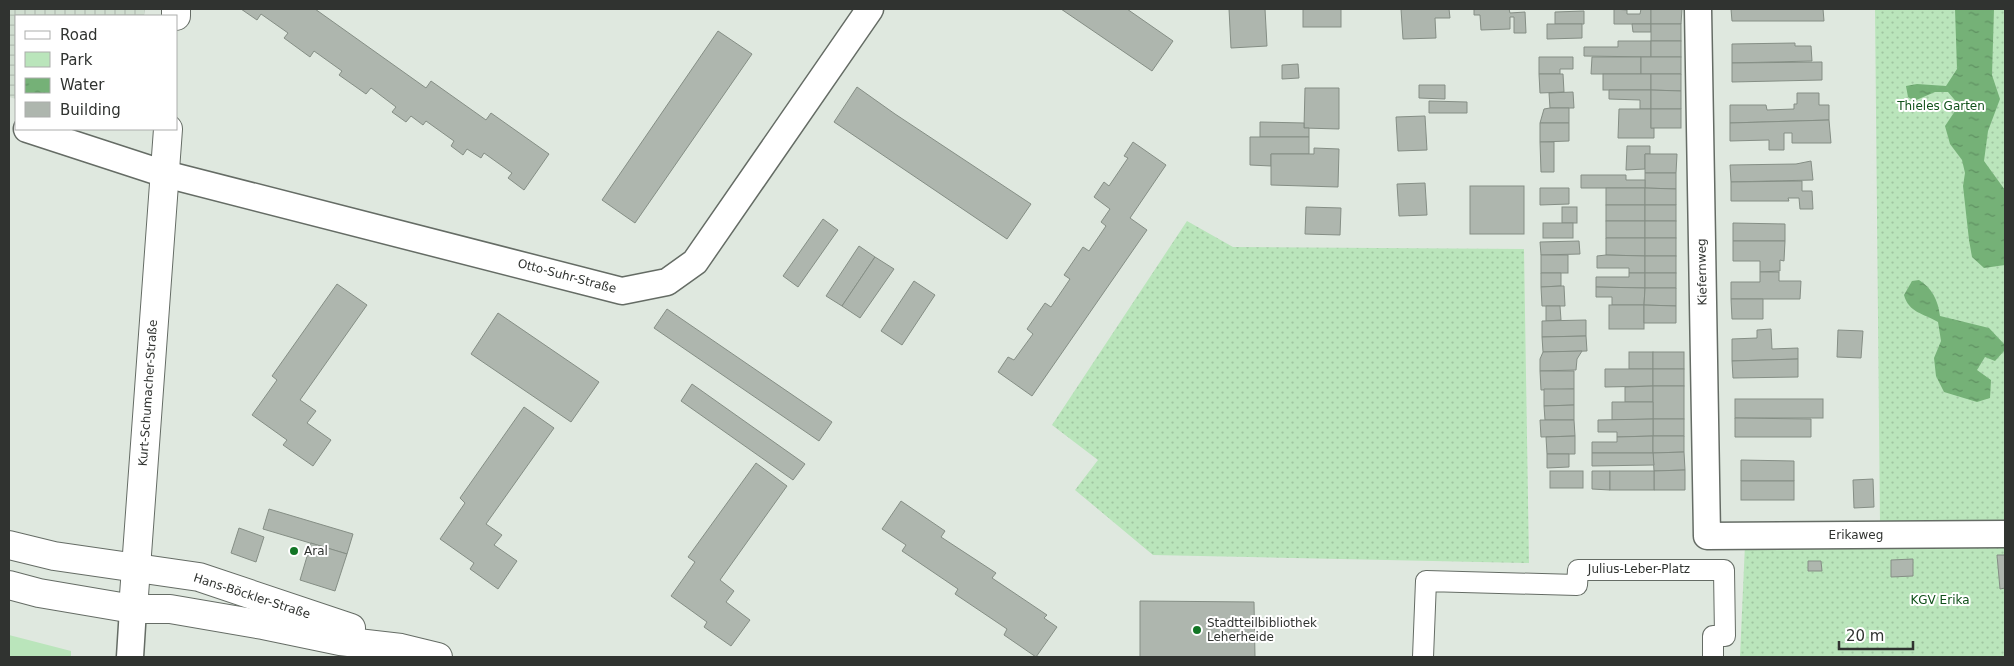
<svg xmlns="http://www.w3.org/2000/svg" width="2014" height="666" font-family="'DejaVu Sans',sans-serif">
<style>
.industrial{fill:url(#industrial-grid)}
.green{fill:url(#green-dots)}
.pitch{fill:#bae5bb}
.water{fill:url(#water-ripples)}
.building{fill:#aeb6ae;stroke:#858e85}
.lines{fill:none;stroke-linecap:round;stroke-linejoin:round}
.pedestrian-casing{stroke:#656c65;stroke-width:22}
.minor-casing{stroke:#656c65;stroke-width:29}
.tertiary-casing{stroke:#656c65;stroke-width:30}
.pedestrian{stroke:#fff;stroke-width:20}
.minor{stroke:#fff;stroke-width:26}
.tertiary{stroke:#fff;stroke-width:28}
.poi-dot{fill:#127525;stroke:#fff;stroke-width:2}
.labels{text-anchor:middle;stroke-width:4;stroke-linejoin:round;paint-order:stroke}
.park-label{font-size:12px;fill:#11521b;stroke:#fff}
.street-label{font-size:12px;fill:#303330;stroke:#fff}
.poi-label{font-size:12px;fill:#303330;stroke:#fff;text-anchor:start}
</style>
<defs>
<pattern id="industrial-grid" width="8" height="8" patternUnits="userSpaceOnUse" patternTransform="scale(1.25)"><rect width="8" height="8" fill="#cfddcf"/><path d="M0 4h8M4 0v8" fill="none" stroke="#b2beb2"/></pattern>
<pattern id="green-dots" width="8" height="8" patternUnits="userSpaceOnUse" patternTransform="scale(1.25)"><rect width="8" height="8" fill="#bae5bb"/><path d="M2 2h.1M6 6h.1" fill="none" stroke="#a0c5a1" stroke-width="1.8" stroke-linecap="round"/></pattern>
<pattern id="water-ripples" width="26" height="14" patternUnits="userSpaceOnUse" patternTransform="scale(1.25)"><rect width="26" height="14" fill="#75b177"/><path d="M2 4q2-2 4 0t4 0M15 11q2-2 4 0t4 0" fill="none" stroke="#609162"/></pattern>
</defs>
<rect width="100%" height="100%" fill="#dfe8df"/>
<!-- industrial -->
<path class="industrial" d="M 9,9 L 145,9 L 144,16 L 16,16 L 16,99 L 9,97 Z"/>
<!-- green -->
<g class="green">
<path d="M 1875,9 L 2005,9 L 2005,522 L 1880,526 Z"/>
<path d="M 1187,221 L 1233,247 L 1524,249 L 1529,563 L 1153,555 L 1075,490 L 1098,460 L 1052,425 Z"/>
<path d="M 2005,541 L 2005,657 L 1740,657 L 1745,544 Z"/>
</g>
<!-- pitch -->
<path class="pitch" d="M 9,635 L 71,651 L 71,657 L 9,657 Z"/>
<!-- water -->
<g class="water">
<path d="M 1955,9 L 1994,9 L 1992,75 L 2000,99 L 1988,131 L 1984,161 L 2005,190 L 2005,265 L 1984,268 L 1972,257 L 1969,240 L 1963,186 L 1965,173 L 1962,160 L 1950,144 L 1945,126 L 1959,105 L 1948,92 L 1935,92 L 1914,101 L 1908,97 L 1906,86 L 1917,84 L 1946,86 L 1957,69 Z"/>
<path d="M 1919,280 C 1932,288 1938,300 1940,316 L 1989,328 L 2005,345 L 2005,350 L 1995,361 L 1985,357 L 1977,370 L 1991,380 L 1990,398 L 1977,402 L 1944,392 L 1936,376 L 1934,358 L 1941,341 L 1938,322 C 1923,313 1909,313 1904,295 L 1912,281 Z"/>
</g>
<!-- building -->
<g class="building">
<path d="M 241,9 L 315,9 L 426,88 L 431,81 L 486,120 L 491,113 L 549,154 L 524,190 L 508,178 L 512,173 L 484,153 L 481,158 L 467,149 L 463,155 L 451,146 L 454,141 L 426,121 L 423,125 L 411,116 L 406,122 L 392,112 L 396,107 L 371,88 L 366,94 L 339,75 L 342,71 L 314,51 L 310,57 L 284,38 L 288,33 L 261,14 L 257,20 Z"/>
<path d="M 1061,9 L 1127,9 L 1173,41 L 1152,71 Z"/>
<path d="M 1229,9 L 1265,9 L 1267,46 L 1231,48 Z"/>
<rect x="1303" y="9" width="38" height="18"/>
<path d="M 1401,9 L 1449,9 L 1450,18 L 1435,18 L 1436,38 L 1403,39 Z"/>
<path d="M 1474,9 L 1509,9 L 1510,13 L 1525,12 L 1526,33 L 1514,33 L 1514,17 L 1510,17 L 1510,29 L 1481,30 L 1480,15 L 1474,15 Z"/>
<path d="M 1614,9 L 1627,10 L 1627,14 L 1640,14 L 1641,9 L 1651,9 L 1651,24 L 1614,24 Z"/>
<path d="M 1651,9 L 1682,9 L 1681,24 L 1651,24 Z"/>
<path d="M 1731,9 L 1823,9 L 1824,21 L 1732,21 Z"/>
<path d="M 1584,11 L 1584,24 L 1555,24 L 1555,12 Z"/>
<path d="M 1547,24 L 1582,24 L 1582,38 L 1547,39 Z"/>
<path d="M 1632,24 L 1651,24 L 1651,32 L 1633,32 Z"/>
<rect x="1651" y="24" width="30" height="17"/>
<path d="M 718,31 L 752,54 L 635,223 L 602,200 Z"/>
<path d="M 1618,41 L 1651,41 L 1651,57 L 1584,56 L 1584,47 L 1618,47 Z"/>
<rect x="1651" y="41" width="30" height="16"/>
<path d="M 1795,43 L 1795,46 L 1811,46 L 1812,61 L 1732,63 L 1732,44 Z"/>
<path d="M 1539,57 L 1573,57 L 1573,69 L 1560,69 L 1560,74 L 1539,74 Z"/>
<path d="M 1592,57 L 1641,57 L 1641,74 L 1591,74 Z"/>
<rect x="1641" y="57" width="40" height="17"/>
<path d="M 1822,62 L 1822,80 L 1732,82 L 1732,63 Z"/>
<path d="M 1298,64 L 1299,78 L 1282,79 L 1282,65 Z"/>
<path d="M 1539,74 L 1563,74 L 1564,92 L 1540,93 Z"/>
<rect x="1603" y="74" width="48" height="16"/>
<path d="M 1651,74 L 1681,74 L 1681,91 L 1651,90 Z"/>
<path d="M 1419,85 L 1445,85 L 1445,99 L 1419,98 Z"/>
<path d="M 857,87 L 895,114 L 1031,204 L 1007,239 L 834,122 Z"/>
<path d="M 1305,88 L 1339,88 L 1339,129 L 1304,128 Z"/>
<path d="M 1609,90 L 1651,90 L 1651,109 L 1640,109 L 1640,100 L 1609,99 Z"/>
<path d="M 1651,90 L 1681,91 L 1681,109 L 1651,109 Z"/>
<path d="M 1573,92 L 1574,108 L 1550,108 L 1549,93 Z"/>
<path d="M 1797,93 L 1819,93 L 1819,105 L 1829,105 L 1829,120 L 1730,123 L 1730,105 L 1766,105 L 1767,110 L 1794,109 L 1794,104 L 1797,104 Z"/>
<path d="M 1429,101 L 1467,102 L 1467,113 L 1429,113 Z"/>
<path d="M 1550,108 L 1569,108 L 1569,123 L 1540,123 L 1544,109 Z"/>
<path d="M 1619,109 L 1651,109 L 1651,128 L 1654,128 L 1654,138 L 1618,138 Z"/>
<rect x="1651" y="109" width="30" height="19"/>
<path d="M 1425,116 L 1427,150 L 1398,151 L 1396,117 Z"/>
<path d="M 1829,120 L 1831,143 L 1792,143 L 1792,133 L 1784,133 L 1784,150 L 1769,150 L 1769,140 L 1730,141 L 1730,123 Z"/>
<path d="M 1260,122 L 1304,123 L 1304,128 L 1309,128 L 1309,137 L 1260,137 Z"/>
<path d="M 1540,123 L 1569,123 L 1569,141 L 1540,142 Z"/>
<path d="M 1250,137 L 1309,137 L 1309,154 L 1271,154 L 1271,166 L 1250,165 Z"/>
<path d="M 1133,142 L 1166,165 L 1130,218 L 1147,230 L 1032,396 L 998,372 L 1008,357 L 1014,360 L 1033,334 L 1027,329 L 1045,303 L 1051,307 L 1070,279 L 1064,275 L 1083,247 L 1089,251 L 1106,226 L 1101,222 L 1110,209 L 1094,197 L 1104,182 L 1109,186 L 1128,158 L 1124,156 Z"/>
<path d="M 1540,142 L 1554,142 L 1554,172 L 1541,172 Z"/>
<path d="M 1627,146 L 1650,146 L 1650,154 L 1645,154 L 1645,169 L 1626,170 Z"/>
<path d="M 1314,148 L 1339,149 L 1338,187 L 1271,185 L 1271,154 L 1314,154 Z"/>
<path d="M 1645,154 L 1677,154 L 1676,173 L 1645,173 Z"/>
<path d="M 1811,161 L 1813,180 L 1731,182 L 1730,165 L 1796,164 Z"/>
<path d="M 1645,173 L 1676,173 L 1676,189 L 1645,188 Z"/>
<path d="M 1581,175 L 1626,175 L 1626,180 L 1645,180 L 1645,188 L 1581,188 Z"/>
<path d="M 1802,181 L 1802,191 L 1812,191 L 1813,209 L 1800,209 L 1799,198 L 1788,198 L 1789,201 L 1731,201 L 1731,182 Z"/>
<path d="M 1425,183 L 1427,215 L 1399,216 L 1397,184 Z"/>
<rect x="1470" y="186" width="54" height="48"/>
<path d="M 1540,188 L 1569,188 L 1569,204 L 1540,205 Z"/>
<rect x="1606" y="188" width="39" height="17"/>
<path d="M 1645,188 L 1676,189 L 1676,205 L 1645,205 Z"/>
<rect x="1606" y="205" width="39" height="16"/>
<rect x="1645" y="205" width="31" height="16"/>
<path d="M 1306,207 L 1341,208 L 1340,235 L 1305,234 Z"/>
<rect x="1562" y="207" width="15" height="16"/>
<path d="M 823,219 L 838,230 L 798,287 L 783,276 Z"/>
<rect x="1606" y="221" width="39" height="17"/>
<rect x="1645" y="221" width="31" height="17"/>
<rect x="1543" y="223" width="30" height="15"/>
<path d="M 1733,223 L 1785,224 L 1785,241 L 1733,241 Z"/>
<path d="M 1606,238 L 1645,238 L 1645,256 L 1606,255 Z"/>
<rect x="1645" y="238" width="31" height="18"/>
<path d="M 1579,241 L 1580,254 L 1541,255 L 1540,242 Z"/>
<path d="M 1733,241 L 1785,241 L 1784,261 L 1780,260 L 1780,271 L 1760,272 L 1760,261 L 1733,261 Z"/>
<path d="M 859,246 L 875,257 L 842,306 L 826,296 Z"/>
<rect x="1541" y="255" width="27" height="18"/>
<path d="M 1606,255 L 1645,256 L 1645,273 L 1629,273 L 1629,268 L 1597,268 L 1597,256 Z"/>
<rect x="1645" y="256" width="31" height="17"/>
<path d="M 875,257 L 894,269 L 860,318 L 842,306 Z"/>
<path d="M 1760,272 L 1779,272 L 1779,281 L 1801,281 L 1800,299 L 1731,299 L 1731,282 L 1760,282 Z"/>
<path d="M 1541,273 L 1561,273 L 1561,286 L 1541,287 Z"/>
<path d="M 1629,273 L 1645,273 L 1645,288 L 1596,287 L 1596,277 L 1629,277 Z"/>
<rect x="1645" y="273" width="31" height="15"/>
<path d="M 914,281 L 935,295 L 902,345 L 881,331 Z"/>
<path d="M 337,284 L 367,305 L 300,400 L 316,411 L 307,423 L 331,440 L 313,466 L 283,445 L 287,440 L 252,415 L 277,380 L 272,376 Z"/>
<path d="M 1561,286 L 1564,286 L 1565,306 L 1542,306 L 1541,287 Z"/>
<path d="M 1596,287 L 1645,288 L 1644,305 L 1612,305 L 1612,297 L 1596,297 Z"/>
<path d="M 1645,288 L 1676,288 L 1676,306 L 1644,305 Z"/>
<path d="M 1731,299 L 1763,299 L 1763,319 L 1732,319 Z"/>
<rect x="1609" y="305" width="35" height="24"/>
<path d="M 1644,305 L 1676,306 L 1676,323 L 1644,323 Z"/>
<path d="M 1546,306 L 1560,306 L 1561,320 L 1546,321 Z"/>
<path d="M 667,309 L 832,422 L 819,441 L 654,328 Z"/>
<path d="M 498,313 L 599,382 L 571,422 L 471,354 Z"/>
<path d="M 1586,320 L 1586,336 L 1542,337 L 1542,321 Z"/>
<path d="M 1771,329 L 1772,349 L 1798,348 L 1798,359 L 1732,361 L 1732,339 L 1757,338 L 1757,330 Z"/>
<path d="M 1838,330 L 1863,331 L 1861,358 L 1837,357 Z"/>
<path d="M 1586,336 L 1587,351 L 1543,352 L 1542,337 Z"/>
<path d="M 1582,351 L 1577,359 L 1576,370 L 1540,371 L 1540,359 L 1543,352 Z"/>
<rect x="1629" y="352" width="24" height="17"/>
<rect x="1653" y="352" width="31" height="17"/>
<path d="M 1798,359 L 1798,377 L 1733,378 L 1732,361 Z"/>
<path d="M 1605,369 L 1653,369 L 1653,386 L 1605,387 Z"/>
<rect x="1653" y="369" width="31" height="17"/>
<path d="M 1540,371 L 1574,371 L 1574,389 L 1541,390 Z"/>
<path d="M 692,384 L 805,464 L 793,480 L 681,401 Z"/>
<path d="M 1653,386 L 1653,402 L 1625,402 L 1625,387 Z"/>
<rect x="1653" y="386" width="31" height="33"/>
<path d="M 1544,389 L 1574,389 L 1574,405 L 1544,406 Z"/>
<rect x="1735" y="399" width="88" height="19"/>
<path d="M 1612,402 L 1653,402 L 1653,419 L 1612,420 Z"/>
<path d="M 1574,405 L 1574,420 L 1545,420 L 1544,406 Z"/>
<path d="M 524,407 L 554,428 L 486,524 L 502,535 L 494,545 L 517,561 L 498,589 L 470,569 L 474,563 L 440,539 L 465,503 L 460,498 Z"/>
<path d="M 1735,418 L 1811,419 L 1811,437 L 1735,437 Z"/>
<rect x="1653" y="419" width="31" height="17"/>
<path d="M 1653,419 L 1653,436 L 1617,437 L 1617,432 L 1598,432 L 1598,420 Z"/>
<path d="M 1540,420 L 1574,420 L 1575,436 L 1541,437 Z"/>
<path d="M 1575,436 L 1575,454 L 1547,454 L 1546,437 Z"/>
<path d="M 1653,436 L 1653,453 L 1592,453 L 1592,442 L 1617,442 L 1617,437 Z"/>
<path d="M 1653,436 L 1684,436 L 1684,452 L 1653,453 Z"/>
<path d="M 1684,452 L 1685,470 L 1654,471 L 1653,453 Z"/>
<path d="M 1592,453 L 1653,453 L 1654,465 L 1592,466 Z"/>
<path d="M 1547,454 L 1569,454 L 1569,467 L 1547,468 Z"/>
<path d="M 1741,460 L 1794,461 L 1794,481 L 1741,481 Z"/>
<path d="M 756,463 L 787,486 L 720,580 L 734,591 L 726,602 L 750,620 L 731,646 L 704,627 L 707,622 L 671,596 L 695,562 L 688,557 Z"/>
<path d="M 1685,470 L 1685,490 L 1654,490 L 1654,471 Z"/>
<rect x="1550" y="471" width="33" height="17"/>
<path d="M 1592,471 L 1610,471 L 1610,490 L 1592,489 Z"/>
<rect x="1610" y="471" width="44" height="19"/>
<path d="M 1873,479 L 1874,507 L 1854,508 L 1853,480 Z"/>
<rect x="1741" y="481" width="53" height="19"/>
<path d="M 901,501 L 945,531 L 941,537 L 996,573 L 992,578 L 1047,615 L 1044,618 L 1057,627 L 1036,657 L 1004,635 L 1007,629 L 955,594 L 958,589 L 902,551 L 906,545 L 882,529 Z"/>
<path d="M 269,509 L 353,534 L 347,554 L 263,529 Z"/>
<path d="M 239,528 L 264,537 L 256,562 L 231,553 Z"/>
<path d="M 311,543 L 347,554 L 335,591 L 300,580 Z"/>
<path d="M 1997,555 L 2005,555 L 2005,588 L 2000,589 Z"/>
<path d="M 1913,559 L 1913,576 L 1891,577 L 1891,560 Z"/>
<path d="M 1808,561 L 1821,561 L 1822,571 L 1808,571 Z"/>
<path d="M 1140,601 L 1254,602 L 1255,657 L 1140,657 Z"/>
</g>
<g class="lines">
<!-- pedestrian casing -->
<g class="pedestrian-casing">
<path id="pedestrian" d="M 1423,657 L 1426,581 L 1577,585 L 1578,570 L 1724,570 L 1725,636 L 1713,636 L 1713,657"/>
</g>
<!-- minor casing -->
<g class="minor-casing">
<g id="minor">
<path d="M 1698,9 L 1707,536 L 2005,534"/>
<path d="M 27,129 L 165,174 L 622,291 L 667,282 L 695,262 L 870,9"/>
<path d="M 130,657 L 133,609"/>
</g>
</g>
<!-- tertiary casing -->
<g class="tertiary-casing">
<g id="tertiary">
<path d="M 176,16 L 176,9"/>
<path d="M 9,545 L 54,556 L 199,577 L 351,628"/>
<path d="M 9,585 L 39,593 L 133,609 L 170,609 L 263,625 L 340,641 L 401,648 L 438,657"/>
<path d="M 133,609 L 168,129"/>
</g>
</g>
<!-- pedestrian -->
<use href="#pedestrian" class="pedestrian"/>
<!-- minor -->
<use href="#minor" class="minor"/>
<!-- tertiary -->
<use href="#tertiary" class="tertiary"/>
</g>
<!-- markers -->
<g class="poi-dot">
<circle cx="294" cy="551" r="5"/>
<circle cx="1197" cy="630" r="5"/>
</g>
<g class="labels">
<!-- park labels -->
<g class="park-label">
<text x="1941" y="110">Thieles Garten</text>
<text x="1940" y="604">KGV Erika</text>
</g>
<!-- street labels -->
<g class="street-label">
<text transform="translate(1702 272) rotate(-91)" y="4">Kiefernweg</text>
<text transform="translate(567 276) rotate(15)" y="4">Otto-Suhr-Straße</text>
<text transform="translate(148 393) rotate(-86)" y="4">Kurt-Schumacher-Straße</text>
<text x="1856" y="539">Erikaweg</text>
<text x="1639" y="573">Julius-Leber-Platz</text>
<text transform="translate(252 596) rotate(18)" y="4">Hans-Böckler-Straße</text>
</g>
<!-- poi labels -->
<g class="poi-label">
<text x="304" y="555">Aral</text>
<text x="1207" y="627">Stadtteilbibliothek<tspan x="1207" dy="14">Leherheide</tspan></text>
</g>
</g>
<!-- border -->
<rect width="2014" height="666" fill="none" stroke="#303330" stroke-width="20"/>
<!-- legend -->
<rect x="15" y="15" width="162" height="115" fill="#ffffff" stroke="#acadac"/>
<rect x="25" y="31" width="25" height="8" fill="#ffffff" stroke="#acadac"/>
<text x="60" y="40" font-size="15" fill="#303330">Road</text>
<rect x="25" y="52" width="25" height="15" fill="#bae5bb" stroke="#acadac"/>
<text x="60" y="65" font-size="15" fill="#303330">Park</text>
<rect x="25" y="78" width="25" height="15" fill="url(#water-ripples)" stroke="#acadac"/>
<text x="60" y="90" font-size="15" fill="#303330">Water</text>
<rect x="25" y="102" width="25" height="15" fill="#aeb6ae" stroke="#acadac"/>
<text x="60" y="115" font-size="15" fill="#303330">Building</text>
<!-- scale -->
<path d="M1839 641v8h74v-8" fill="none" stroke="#303330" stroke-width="2.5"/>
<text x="1846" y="641" font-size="15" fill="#303330" stroke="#ffffff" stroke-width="4" paint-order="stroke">20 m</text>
</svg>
